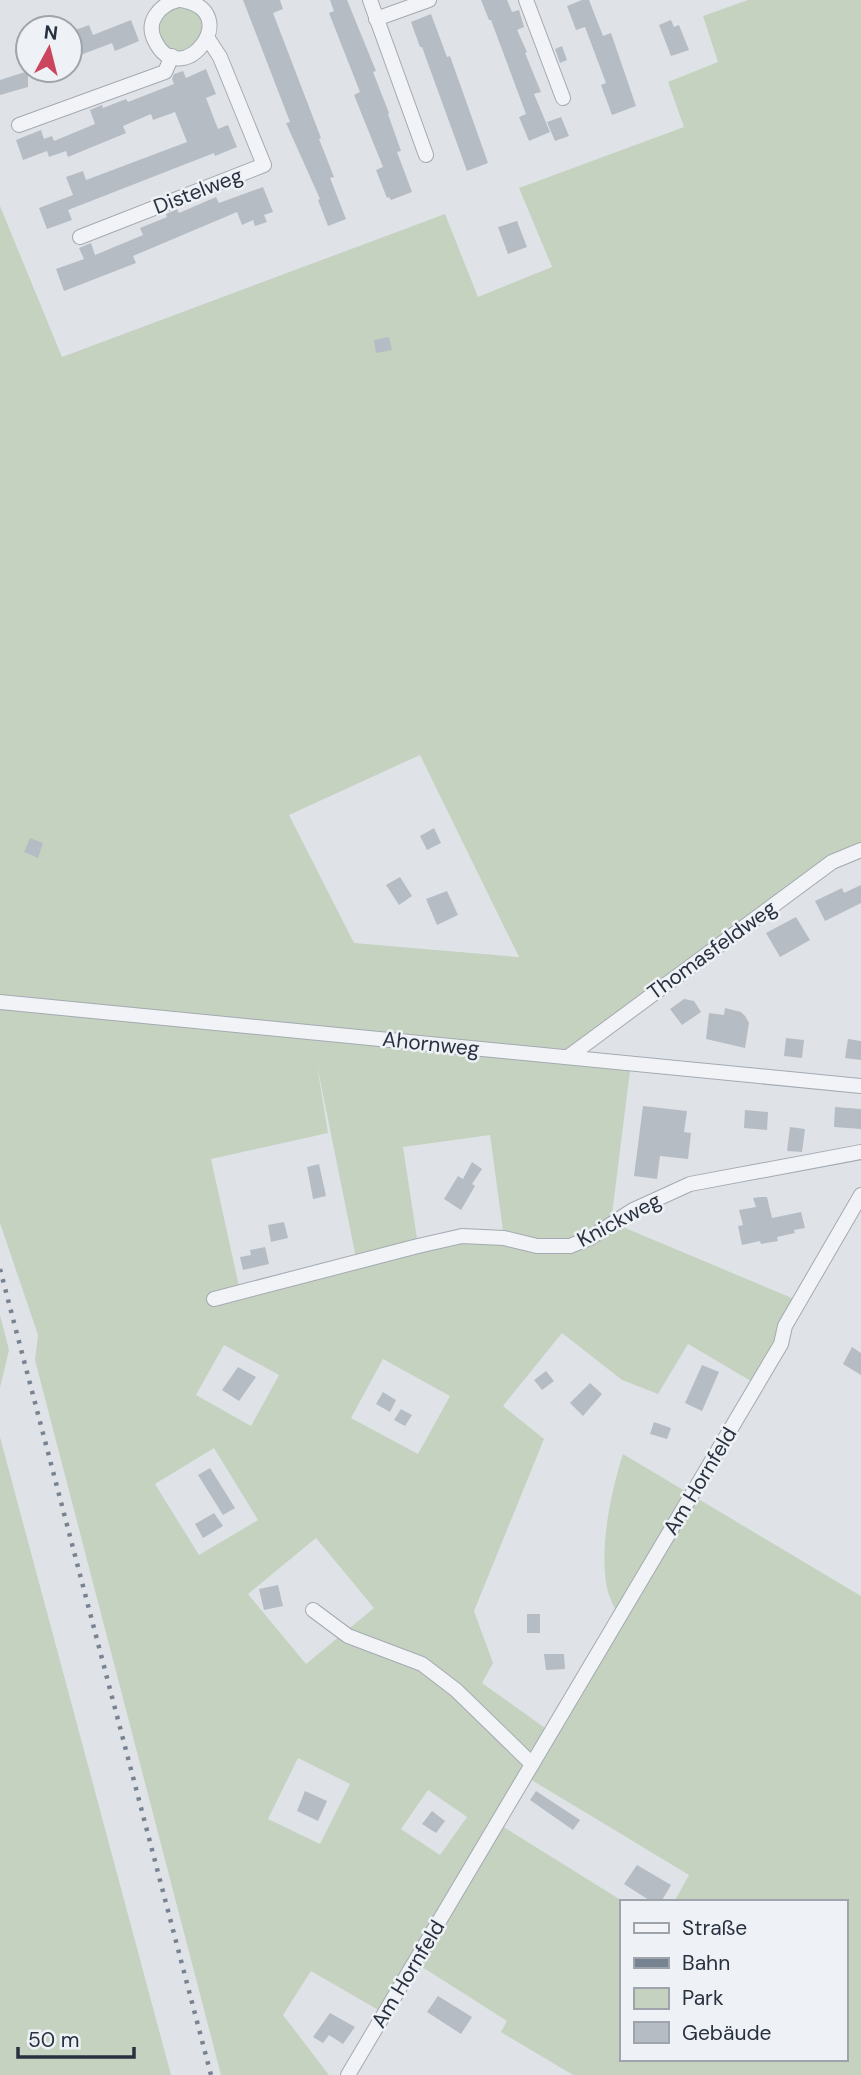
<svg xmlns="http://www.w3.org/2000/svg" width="861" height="2075" font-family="'DM Sans',sans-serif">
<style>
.green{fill:#c5d2c0;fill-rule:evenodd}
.building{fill:#b6bcc4}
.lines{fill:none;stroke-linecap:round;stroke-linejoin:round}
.minor-casing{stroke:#a4aab2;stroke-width:16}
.minor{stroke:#f1f3f6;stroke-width:14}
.rail{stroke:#788391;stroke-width:4.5;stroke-dasharray:3.5 7;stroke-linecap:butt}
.labels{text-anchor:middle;stroke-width:5;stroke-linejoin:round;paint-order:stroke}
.street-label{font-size:21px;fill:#28313f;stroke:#eef1f5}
</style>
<rect width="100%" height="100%" fill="#dfe3e8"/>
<!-- green -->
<g class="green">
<path d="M 748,0 L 861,0 L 861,850 L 569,1057 L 631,1063 L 611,1222 L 799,1301 L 756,1384 L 688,1344 L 658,1394 L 622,1380 L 562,1333 L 503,1406 L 544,1439 L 474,1611 L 493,1663 L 482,1683 L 545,1728 L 380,2011 L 311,1971 L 283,2015 L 329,2075 L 221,2075 L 35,1360 L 38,1335 L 0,1223 L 0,206 L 62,357 L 445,214 L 478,297 L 552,267 L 519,188 L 684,127 L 668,82 L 718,62 L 703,16 ZM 420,755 L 519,957 L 518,957 L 354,943 L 289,815 ZM 317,1065 L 357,1263 L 240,1291 L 211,1159 L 328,1133 ZM 490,1135 L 504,1238 L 418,1245 L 403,1147 ZM 224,1345 L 279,1375 L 251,1426 L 196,1395 ZM 383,1359 L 450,1396 L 418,1454 L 351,1418 ZM 214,1448 L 258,1520 L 199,1555 L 155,1484 ZM 316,1538 L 374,1608 L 306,1664 L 248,1594 ZM 298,1758 L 350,1784 L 320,1844 L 268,1819 ZM 428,1790 L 467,1817 L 440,1855 L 401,1829 Z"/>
<path d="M 167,3 L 207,16 L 193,55 L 162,51 L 152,21 Z"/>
<path d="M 0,1315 L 9,1350 L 0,1388 Z"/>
<path d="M 0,1437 L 171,2075 L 0,2075 Z"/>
<path d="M 623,1454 L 861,1596 L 861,2075 L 573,2075 L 501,2032 L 507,2021 L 419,1965 L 502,1826 L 624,1902 L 621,1902 L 621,2059 L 845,2059 L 845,1902 L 674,1902 L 689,1875 L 530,1779 L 619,1618 C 615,1608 609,1598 607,1588 C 599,1548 611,1491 623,1454 Z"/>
</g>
<!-- building -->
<g class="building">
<path d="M 243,0 L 280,0 L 283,9 L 273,13 L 321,138 L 319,139 L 334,177 L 330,178 L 346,219 L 328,226 L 318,200 L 320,199 L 286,123 L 290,122 Z"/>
<path d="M 330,0 L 347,0 L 376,71 L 373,72 L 389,113 L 388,114 L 401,151 L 397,152 L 412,192 L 391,200 L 389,197 L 387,198 L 376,170 L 383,167 L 354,95 L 360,92 L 329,13 L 334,11 Z"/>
<path d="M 481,0 L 507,0 L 512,12 L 519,10 L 524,27 L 517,30 L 527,52 L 525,53 L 541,92 L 534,94 L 550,132 L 529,141 L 519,117 L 526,114 L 491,20 L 489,20 Z"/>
<path d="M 582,0 L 589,0 L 603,36 L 611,33 L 636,106 L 612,115 L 601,85 L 606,83 L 585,27 L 576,30 L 567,6 Z"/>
<path d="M 431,14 L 447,57 L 450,56 L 488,163 L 467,171 L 422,47 L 420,47 L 411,22 Z"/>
<path d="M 131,20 L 139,41 L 115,51 L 112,43 L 70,59 L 70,32 L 89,25 L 93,35 Z"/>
<path d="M 671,20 L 674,27 L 679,25 L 689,50 L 671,56 L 659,25 Z"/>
<path d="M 562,46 L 567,60 L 560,63 L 555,49 Z"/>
<path d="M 206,69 L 216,94 L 206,98 L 218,129 L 228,125 L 237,147 L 215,156 L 214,153 L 68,210 L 72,220 L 47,229 L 39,208 L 73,195 L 66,177 L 83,171 L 86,180 L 187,142 L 175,112 L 153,120 L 151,114 L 123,126 L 126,133 L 68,157 L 66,151 L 49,157 L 47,151 L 23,160 L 16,140 L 41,130 L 44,139 L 52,136 L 54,141 L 95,124 L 90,110 L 102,105 L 103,108 L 126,99 L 128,102 L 174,84 L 172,79 L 174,74 L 183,71 L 186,78 Z"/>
<path d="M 28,71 L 28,87 L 0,95 L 0,80 Z"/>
<path d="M 561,117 L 569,136 L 555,141 L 547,122 Z"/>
<path d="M 263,187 L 273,212 L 264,215 L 267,222 L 255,226 L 253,220 L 242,225 L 237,212 L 133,256 L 136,263 L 64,291 L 56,269 L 84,259 L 79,248 L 91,243 L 95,255 L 143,235 L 140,228 L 167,217 L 166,214 L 177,209 L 179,213 L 216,197 L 219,203 Z"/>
<path d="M 517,221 L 527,247 L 508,254 L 498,227 Z"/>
<path d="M 389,337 L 392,350 L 376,353 L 374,340 Z"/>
<path d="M 434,828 L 441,843 L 427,850 L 420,836 Z"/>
<path d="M 30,838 L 43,843 L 38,858 L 24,852 Z"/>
<path d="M 400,877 L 412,896 L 399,905 L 386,885 Z"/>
<path d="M 861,885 L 861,903 L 825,921 L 815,901 L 842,888 L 844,893 Z"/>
<path d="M 447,891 L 458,915 L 437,925 L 426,899 Z"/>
<path d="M 796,917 L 810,940 L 780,957 L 766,933 Z"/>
<path d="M 684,999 L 694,1001 L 701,1012 L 682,1025 L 670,1009 Z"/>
<path d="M 725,1008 L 741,1012 L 745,1016 L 749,1023 L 745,1048 L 706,1039 L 709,1013 L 724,1015 Z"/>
<path d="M 786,1038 L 804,1040 L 802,1058 L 784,1056 Z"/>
<path d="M 848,1039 L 861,1041 L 861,1060 L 845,1058 Z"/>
<path d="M 643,1106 L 687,1111 L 684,1132 L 691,1133 L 688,1159 L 660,1156 L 657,1179 L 634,1176 Z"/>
<path d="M 835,1107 L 861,1109 L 861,1129 L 834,1127 Z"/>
<path d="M 745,1110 L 768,1112 L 767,1130 L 744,1128 Z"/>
<path d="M 790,1127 L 805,1129 L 802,1152 L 787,1151 Z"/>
<path d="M 472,1162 L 482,1169 L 472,1184 L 475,1186 L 461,1210 L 444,1199 L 458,1176 L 463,1179 Z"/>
<path d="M 319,1164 L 326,1196 L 313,1199 L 307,1167 Z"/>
<path d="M 761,1197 L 767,1197 L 772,1218 L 801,1212 L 805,1228 L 794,1230 L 795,1233 L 777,1237 L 778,1241 L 761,1244 L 760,1241 L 742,1245 L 738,1226 L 743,1225 L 739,1210 L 756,1207 L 753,1198 Z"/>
<path d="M 284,1222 L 288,1238 L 271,1242 L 268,1225 Z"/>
<path d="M 265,1247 L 269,1264 L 243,1270 L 240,1257 L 251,1255 L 250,1250 Z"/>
<path d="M 852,1347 L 861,1353 L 861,1375 L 843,1364 Z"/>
<path d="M 702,1365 L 719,1372 L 702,1411 L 685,1403 Z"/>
<path d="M 238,1367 L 256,1377 L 239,1401 L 222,1390 Z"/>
<path d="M 546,1371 L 554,1381 L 542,1390 L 534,1380 Z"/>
<path d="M 590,1383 L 602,1394 L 583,1416 L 570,1403 Z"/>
<path d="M 383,1392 L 396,1400 L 390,1412 L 376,1404 Z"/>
<path d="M 401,1409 L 412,1415 L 405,1426 L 394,1420 Z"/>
<path d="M 654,1422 L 671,1428 L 667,1439 L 650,1434 Z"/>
<path d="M 210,1468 L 235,1508 L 223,1515 L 198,1475 Z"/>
<path d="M 214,1513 L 223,1526 L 203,1538 L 195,1524 Z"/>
<path d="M 278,1585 L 283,1606 L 264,1610 L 259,1589 Z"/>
<rect x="527" y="1614" width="13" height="19"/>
<path d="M 544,1654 L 564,1654 L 565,1669 L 546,1670 Z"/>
<path d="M 305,1791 L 327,1801 L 318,1821 L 297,1811 Z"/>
<path d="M 536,1791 L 580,1820 L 573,1830 L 530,1800 Z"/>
<path d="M 432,1811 L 445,1821 L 436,1833 L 422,1824 Z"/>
<path d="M 637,1865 L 671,1885 L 661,1902 L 652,1902 L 624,1884 Z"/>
<path d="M 438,1996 L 472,2017 L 461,2034 L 427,2012 Z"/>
<path d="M 330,2013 L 355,2027 L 343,2044 L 329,2035 L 323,2043 L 313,2037 Z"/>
</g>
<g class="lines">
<!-- minor casing -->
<g class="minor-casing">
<g id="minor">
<path d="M 178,0 C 159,5 145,22 155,41 C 181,94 247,11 181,0"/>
<path d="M 370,0 L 426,155"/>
<path d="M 526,0 L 563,98"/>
<path d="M 376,19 L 429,0"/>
<path d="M 19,125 L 165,72 L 172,56"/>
<path d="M 80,237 L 264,165 L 220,57 L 207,37"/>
<path d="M 0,1002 L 861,1086"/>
<path d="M 568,1057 L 832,862 L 861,850"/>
<path d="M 214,1299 L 418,1246 L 462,1236 L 504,1238 L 537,1246 L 570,1246 L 590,1238 L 633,1210 L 690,1184 L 861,1152"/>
<path d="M 313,1610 L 348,1636 L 422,1664 L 456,1690 L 532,1764"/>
<path d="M 348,2075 L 781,1344 L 785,1326 L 861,1195"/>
</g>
</g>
<!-- minor -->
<use href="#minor" class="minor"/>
<!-- rail -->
<path class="rail" d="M 0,1269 L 211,2075"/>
</g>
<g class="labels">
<!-- street labels -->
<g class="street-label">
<text transform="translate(198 191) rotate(-21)" y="7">Distelweg</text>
<text transform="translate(712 950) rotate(-36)" y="7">Thomasfeldweg</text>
<text transform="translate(431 1044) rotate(6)" y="7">Ahornweg</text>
<text transform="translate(619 1220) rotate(-28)" y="7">Knickweg</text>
<text transform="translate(700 1481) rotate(-59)" y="7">Am Hornfeld</text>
<text transform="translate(408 1974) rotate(-59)" y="7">Am Hornfeld</text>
</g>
</g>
<!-- legend -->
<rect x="620" y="1900" width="228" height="161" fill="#eef1f5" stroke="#9fa4ac" stroke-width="2"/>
<rect x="634" y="1923" width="35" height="10" fill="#f1f3f6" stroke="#9fa4ac" stroke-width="2"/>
<text x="682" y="1935" font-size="21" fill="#28313f">Straße</text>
<rect x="634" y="1958" width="35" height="10" fill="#788391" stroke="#9fa4ac" stroke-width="2"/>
<text x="682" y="1970" font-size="21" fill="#28313f">Bahn</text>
<rect x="634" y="1988" width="35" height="21" fill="#c5d2c0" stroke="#9fa4ac" stroke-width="2"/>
<text x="682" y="2005" font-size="21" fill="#28313f">Park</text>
<rect x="634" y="2022" width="35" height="21" fill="#b6bcc4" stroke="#9fa4ac" stroke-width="2"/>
<text x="682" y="2040" font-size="21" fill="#28313f">Gebäude</text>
<!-- north arrow -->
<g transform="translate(49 49) rotate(7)"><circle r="33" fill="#eef1f5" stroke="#9fa4ac" stroke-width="2"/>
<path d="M0-5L12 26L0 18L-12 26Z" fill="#cb455e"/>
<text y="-10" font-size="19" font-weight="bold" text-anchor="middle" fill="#28313f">N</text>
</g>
<!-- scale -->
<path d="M18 2047v10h116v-10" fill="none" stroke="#28313f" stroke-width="3.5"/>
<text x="28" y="2047" font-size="21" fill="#28313f" stroke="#eef1f5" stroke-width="5" paint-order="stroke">50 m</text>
</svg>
